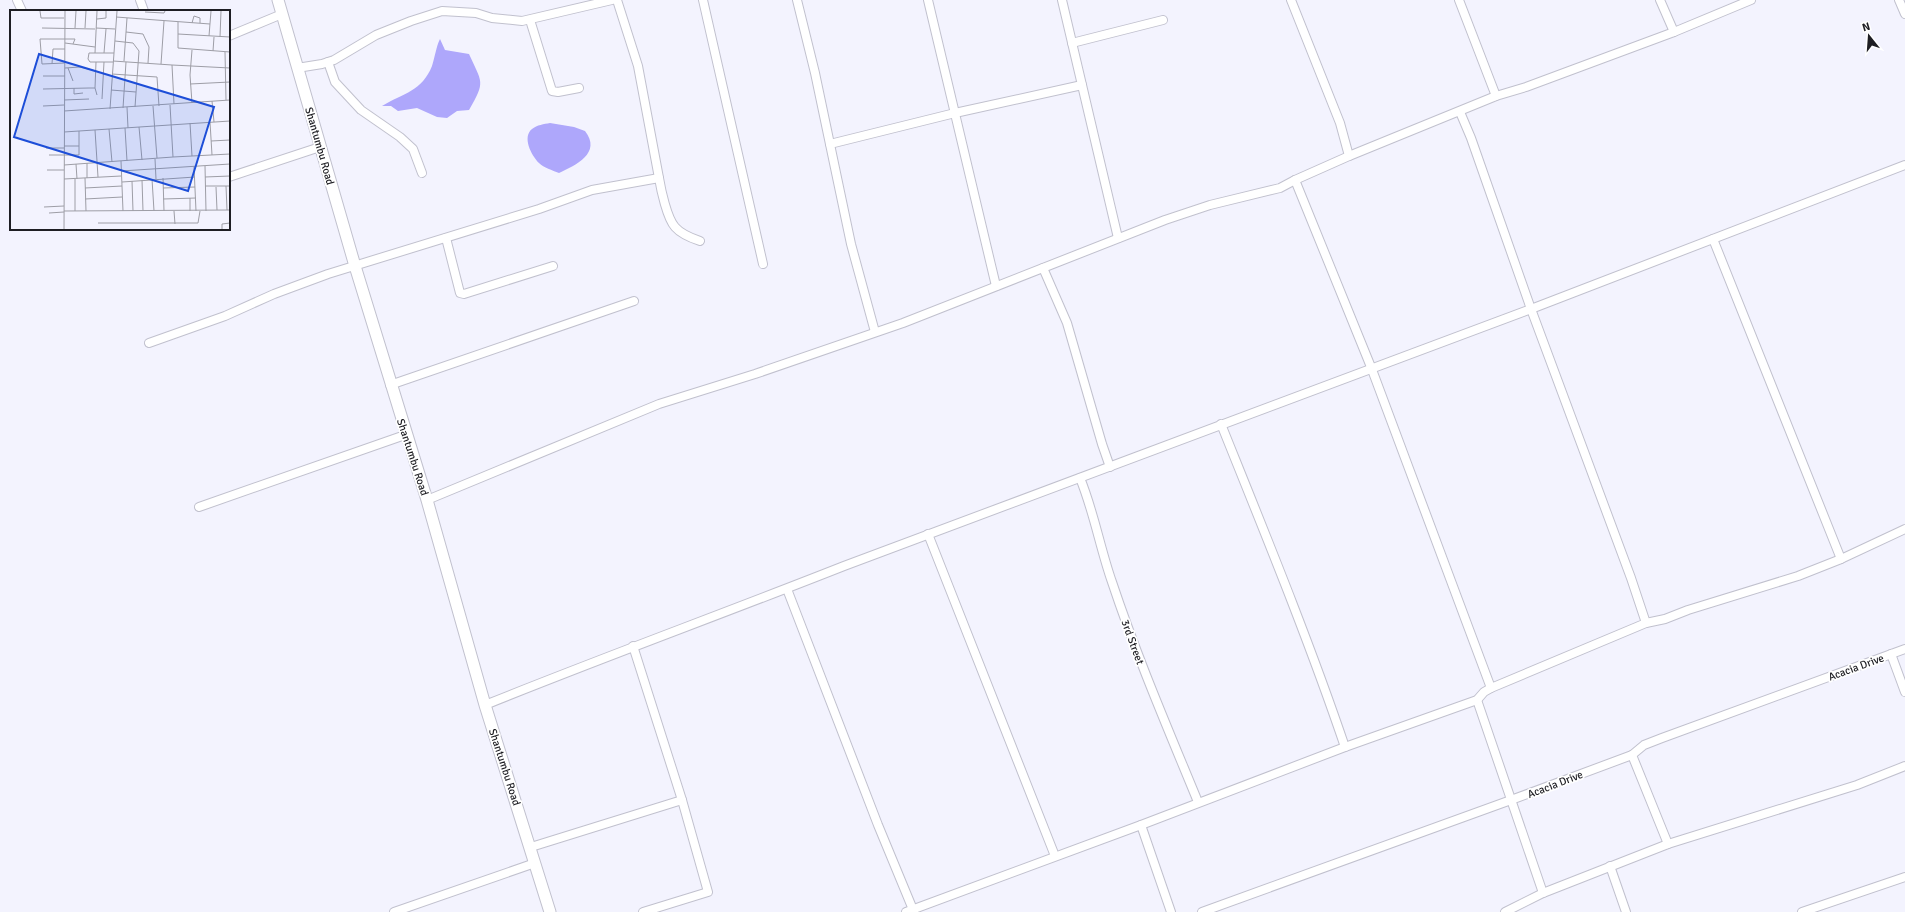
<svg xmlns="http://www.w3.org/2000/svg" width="1905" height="912" font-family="Signika,sans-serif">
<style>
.water{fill:#aea7fb}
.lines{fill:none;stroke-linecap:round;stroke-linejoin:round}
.street-casing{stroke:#c1c1ce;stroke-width:10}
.secondary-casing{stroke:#c1c1ce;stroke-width:13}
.street{stroke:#fff;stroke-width:8}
.secondary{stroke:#fff;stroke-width:11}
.labels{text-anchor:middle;stroke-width:3.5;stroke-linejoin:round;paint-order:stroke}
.street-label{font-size:11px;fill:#1e1e23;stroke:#fff}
.inset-road{fill:none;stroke:#9e9ea6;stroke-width:1}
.view{fill:#1d4ed8;fill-opacity:0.15;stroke:#1d4ed8;stroke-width:2}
.inset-edge{fill:none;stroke:#1e1e23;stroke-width:2}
</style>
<rect width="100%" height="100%" fill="#f3f3fe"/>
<!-- water -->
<g class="water">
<path d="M 440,39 L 445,50 L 469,54 C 482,83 486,81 469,110 L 457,111 L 447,118 L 437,117 L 417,108 L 398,111 L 391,106 L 382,106 C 404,93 422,91 432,66 C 435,57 436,47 440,39 Z"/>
<path d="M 550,123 L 574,127 L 585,131 C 602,153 576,165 559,173 C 552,170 544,168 539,163 C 531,155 522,137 532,129 C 537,125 544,124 550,123 Z"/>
</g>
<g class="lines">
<!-- street casing -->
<g class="street-casing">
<g id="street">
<path d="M 17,0 L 22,11"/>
<path d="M 140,0 L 144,11"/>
<path d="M 617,0 L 638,66 L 659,178"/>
<path d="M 703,0 L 763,264"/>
<path d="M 797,0 L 815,73 L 851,244 L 875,332"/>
<path d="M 928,0 L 996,286"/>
<path d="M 1062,0 L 1118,238"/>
<path d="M 1291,0 L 1340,123 L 1349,156"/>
<path d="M 1459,0 L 1496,96"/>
<path d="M 1660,0 L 1674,32"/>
<path d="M 1899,0 L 1905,14"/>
<path d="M 530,20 L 552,91 L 558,92 L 579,88"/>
<path d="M 229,36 L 282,14"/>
<path d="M 1072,43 L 1163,20"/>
<path d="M 328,62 L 335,82 L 361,110 L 400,137 L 413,149 L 422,173"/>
<path d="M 297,68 L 322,64 L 334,60 L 376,35 L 411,21 L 442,11 L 476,13 L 492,18 L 522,21 L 612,0"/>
<path d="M 830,144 L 955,113 L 1082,85"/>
<path d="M 229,177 L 320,147"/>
<path d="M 1295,180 L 1371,367 L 1491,688"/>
<path d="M 446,238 L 460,293 L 464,294 L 553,266"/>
<path d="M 1713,239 L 1841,559"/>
<path d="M 1043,268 L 1067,323 L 1102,444 L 1110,467"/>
<path d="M 149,343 L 225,316 L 274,294 L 328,274 L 539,209 L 592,190 L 659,178 C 661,190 667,218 675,227 C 681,234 691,238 700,241"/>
<path d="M 390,385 L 634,301"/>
<path d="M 1221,424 C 1264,531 1308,638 1345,747"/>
<path d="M 1080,478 C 1094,512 1100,548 1112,582 C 1137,657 1168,729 1198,802"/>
<path d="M 427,500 L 659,404 L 755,374 L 903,323 L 1165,220 L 1210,205 L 1280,188 L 1295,180 L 1349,156 L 1496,96 L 1526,87 L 1674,32 L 1751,0"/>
<path d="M 199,507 L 405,435"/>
<path d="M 928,534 L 1055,856"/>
<path d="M 787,589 L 878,825 L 914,912"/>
<path d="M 1646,623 L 1665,619 L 1688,610 L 1798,576 L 1841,559 L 1905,529"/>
<path d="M 633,646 L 682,800 L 708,892 L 643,912"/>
<path d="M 1891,654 L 1905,692"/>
<path d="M 1477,700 L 1543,893"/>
<path d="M 485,705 C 604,657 725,613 844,566 L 1531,309 L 1905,165"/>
<path d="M 1632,755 L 1668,844"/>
<path d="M 1141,825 L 1171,912"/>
<path d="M 531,847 L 682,800"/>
<path d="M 1610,866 L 1626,912"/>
<path d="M 394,912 L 535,863"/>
<path d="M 906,912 L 1141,825 L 1345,747 L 1477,700 L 1484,692 L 1491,688 L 1646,623 L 1631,578 L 1531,309 L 1471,138 L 1460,112"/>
<path d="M 1202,912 L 1511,800 L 1632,755 L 1644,745 L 1662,738 L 1905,649"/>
<path d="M 1505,912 L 1543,893 L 1668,844 L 1857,785 L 1905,766"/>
<path d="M 1802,912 L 1905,877"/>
</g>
</g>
<!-- secondary casing -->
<g class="secondary-casing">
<path id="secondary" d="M 278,0 L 355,266 L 427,500 L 485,705 L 550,912"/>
</g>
<!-- street -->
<use href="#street" class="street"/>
<!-- secondary -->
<use href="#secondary" class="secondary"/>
</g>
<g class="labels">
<!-- street labels -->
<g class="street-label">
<text transform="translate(320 146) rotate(74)" y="4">Shantumbu Road</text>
<text transform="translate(413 457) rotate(72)" y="4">Shantumbu Road</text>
<text transform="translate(1133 642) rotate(70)" y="4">3rd Street</text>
<text transform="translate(1856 667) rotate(-20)" y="4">Acacia Drive</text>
<text transform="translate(505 767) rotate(72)" y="4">Shantumbu Road</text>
<text transform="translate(1555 784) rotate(-21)" y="4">Acacia Drive</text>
</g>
</g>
<!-- overview -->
<g transform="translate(10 10)">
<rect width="220" height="220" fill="#f3f3fe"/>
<path class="inset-road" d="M 30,1 L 31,8 L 54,8M 135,2 L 154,3 L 155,1M 106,7 L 200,14M 87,9 L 96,8 L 96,1M 168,12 L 168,38 L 220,42M 182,13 L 184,6 L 190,8 L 190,13M 32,18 L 85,19M 65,18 L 66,1M 75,18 L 76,1M 86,18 L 105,19M 116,22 L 133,24 L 139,37 L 138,53M 168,24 L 220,27M 199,26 L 201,1M 210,27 L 211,1M 105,31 L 123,33 L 129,41 L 125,97M 55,33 L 85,37M 182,40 L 180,65 L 182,93M 203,41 L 204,27M 215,42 L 216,90M 85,43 L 87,1M 94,43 L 96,19M 103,51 L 162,55 L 164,94M 114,51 L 117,8M 103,52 L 80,52 L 78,49 L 79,43 L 104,43M 55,53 L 32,54 L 30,29 L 65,29 L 63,34M 42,54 L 43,39 L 55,39M 151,54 L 154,11M 162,55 L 220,58M 55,58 L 70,57 L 86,61M 58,58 L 63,71M 102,64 L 147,67 L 149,96M 33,66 L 55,66M 180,74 L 220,72M 64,78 L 64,84 L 73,83M 85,78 L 86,52M 33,79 L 79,78 L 85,78 L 87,85M 101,80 L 126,82M 92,89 L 94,52M 54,90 L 79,89M 202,91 L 204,112M 33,96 L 54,95M 143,96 L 147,148M 117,97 L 118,118M 113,98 L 116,52M 100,99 L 107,1M 54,101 L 220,90M 200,112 L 202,145M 180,113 L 182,146M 129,117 L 132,150M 115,118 L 117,151M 99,119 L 102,152M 85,120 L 88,167M 54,122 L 220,111M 201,131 L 220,130M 54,136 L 69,136M 36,138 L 54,138M 39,145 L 69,145 L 69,121M 163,147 L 220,144M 145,149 L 146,169M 111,151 L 113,201M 77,153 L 77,168M 66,154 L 67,169M 54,155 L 163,147 L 160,95M 195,156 L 196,201M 184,157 L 186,201M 37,160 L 54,160M 111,161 L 220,154M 195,167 L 220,166M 75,168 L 76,201M 153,168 L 154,201M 54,169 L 111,166M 142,169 L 144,201M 132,170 L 133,201M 122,171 L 123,201M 112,172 L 185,167M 195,176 L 220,176M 216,176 L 217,200M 206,177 L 207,200M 75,178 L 112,176M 153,178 L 185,177M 180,188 L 180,201M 75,189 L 112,187M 153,189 L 186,188M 34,197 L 54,196M 54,201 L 220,200M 65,201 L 65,169M 164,201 L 165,214M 39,203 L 54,202M 88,213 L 188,213 L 190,201M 54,219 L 55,1M 212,219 L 212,214 L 220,213"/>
<path class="view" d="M 29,44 L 204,97 L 178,181 L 4,127 Z"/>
<rect width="220" height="220" class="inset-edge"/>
</g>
<!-- north arrow -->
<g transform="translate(1869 36) rotate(343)" stroke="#ffffff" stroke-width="3" paint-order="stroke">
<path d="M0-3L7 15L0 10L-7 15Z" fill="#1e1e23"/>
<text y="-6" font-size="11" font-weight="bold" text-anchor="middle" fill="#1e1e23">N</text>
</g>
</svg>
